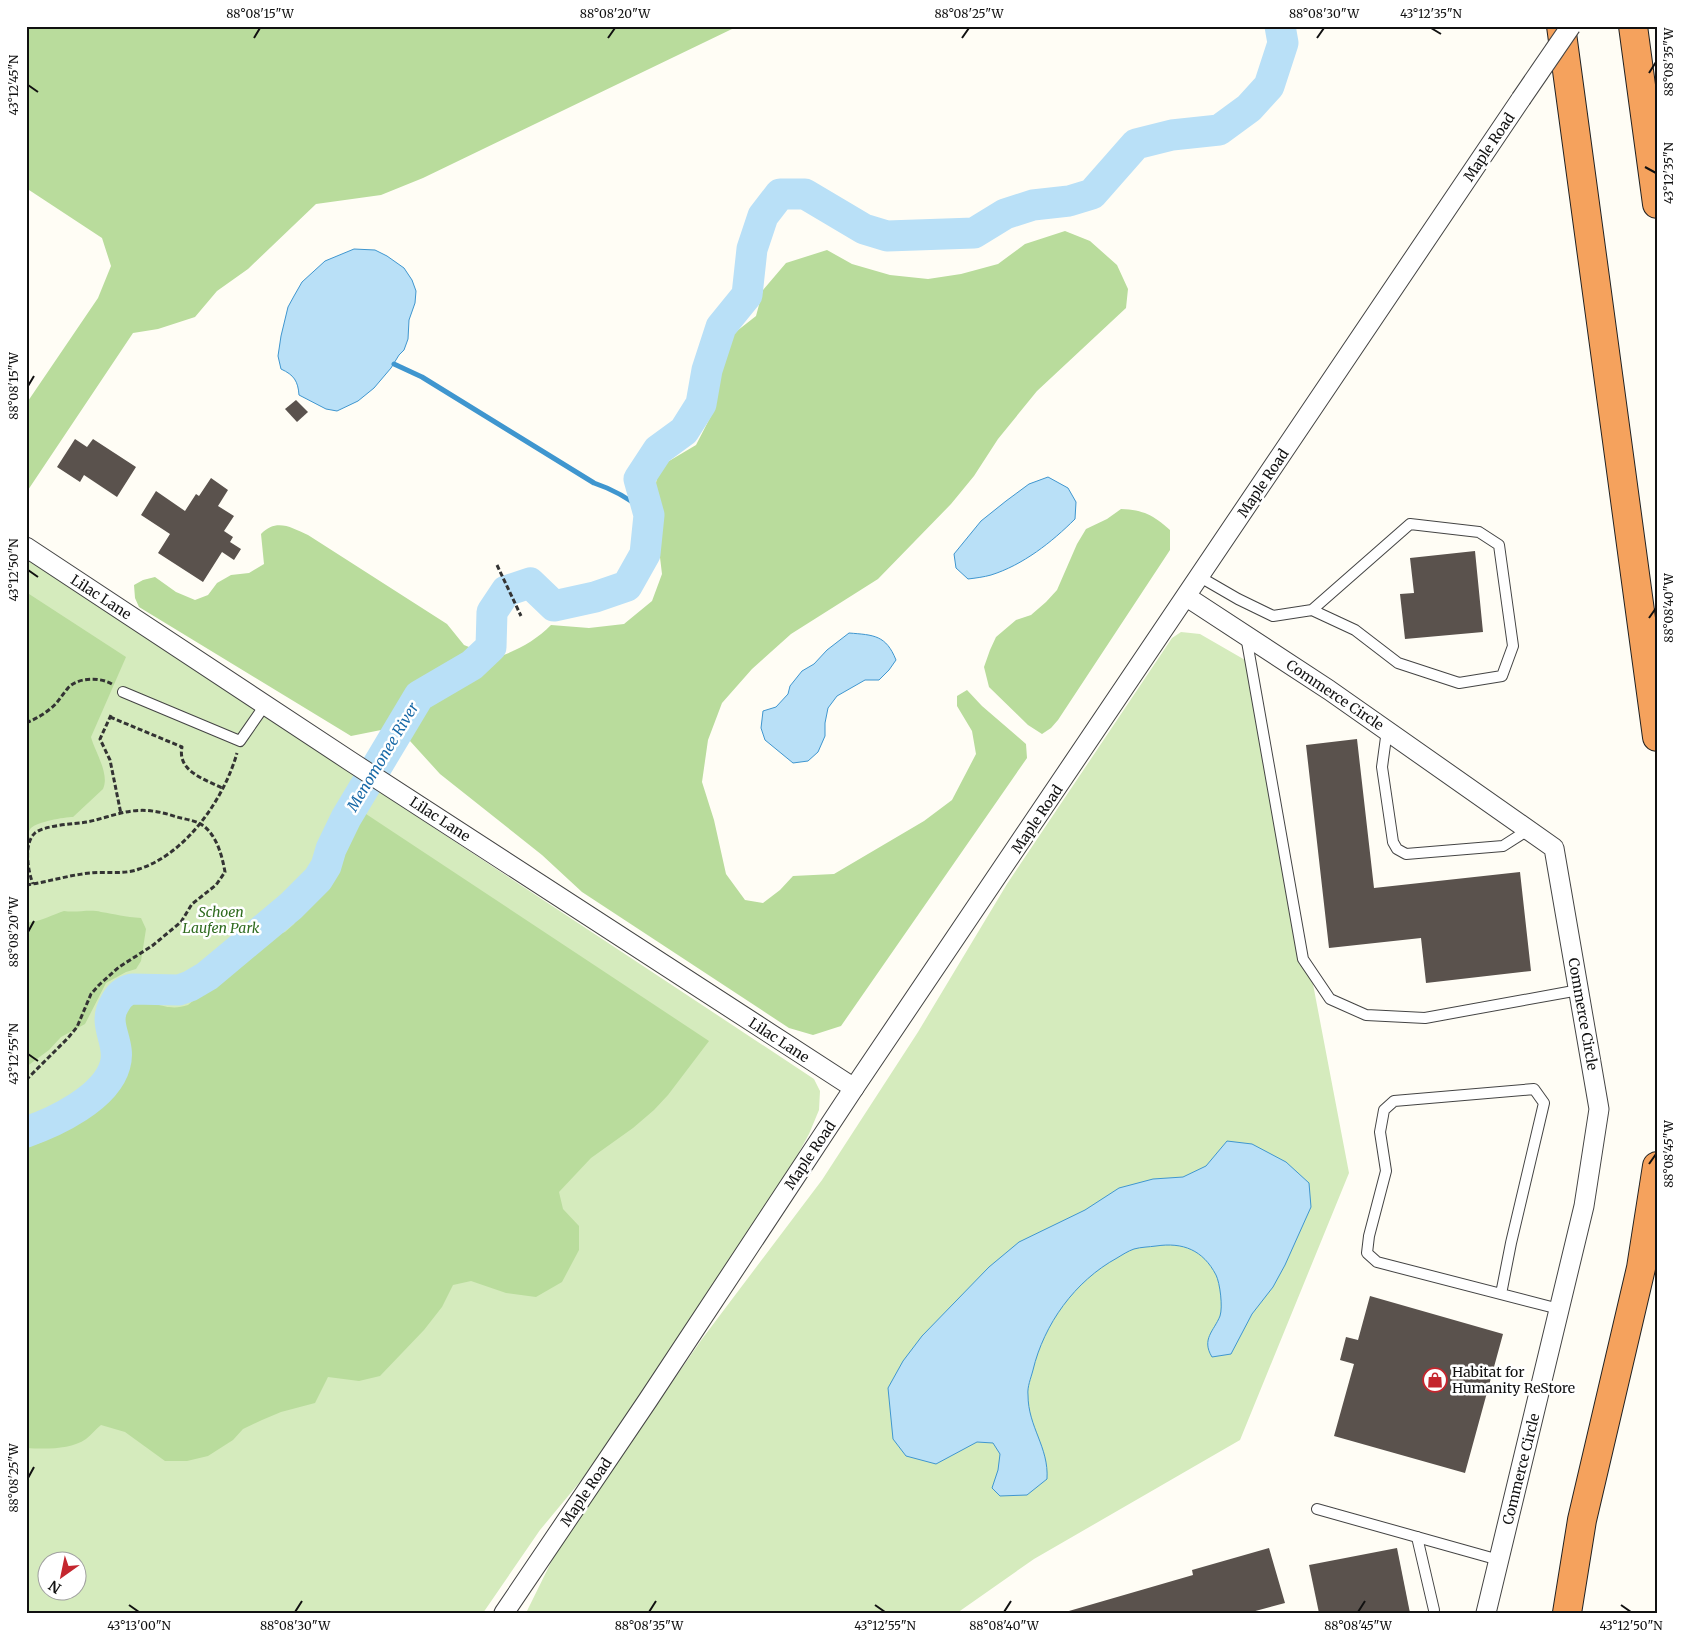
<svg xmlns="http://www.w3.org/2000/svg" width="1683" height="1639" font-family="Merriweather,serif">
<style>
.green{fill:#d5ebbd;fill-rule:evenodd}
.forest{fill:#b9dc9c}
.water{fill:#b9e0f7;stroke:#3f96cf}
.lines{fill:none;stroke-linecap:round;stroke-linejoin:round}
.stream{stroke:#3f96cf;stroke-width:5}
.river{stroke:#b9e0f7;stroke-width:31}
.building{fill:#5a524d}
.service-casing{stroke:#444;stroke-width:12}
.minor-casing{stroke:#444;stroke-width:21}
.motorway-casing{stroke:#222;stroke-width:30}
.path{stroke:#333;stroke-width:3;stroke-dasharray:5 2.5;stroke-linecap:butt}
.service{stroke:#fff;stroke-width:10}
.minor{stroke:#fff;stroke-width:19}
.motorway{stroke:#f5a25d;stroke-width:28}
.minor-bridge-casing{stroke:#444;stroke-width:21;stroke-linecap:butt}
.minor-bridge{stroke:#fff;stroke-width:19}
.ticks{fill:none;stroke:#111;stroke-width:2}
.labels{text-anchor:middle;stroke-width:5;stroke-linejoin:round;paint-order:stroke}
.street-label{font-size:14px;fill:#111;stroke:#fff}
.park-label{font-size:14px;font-style:italic;fill:#2f6b1f;stroke:#fff}
.poi-label{font-size:14px;fill:#111;stroke:#fff;text-anchor:start}
.water-label{font-size:15px;font-style:italic;fill:#1768a6;stroke:#fff}
.neatline{fill:none;stroke:#111;stroke-width:2}
.ticks-label{font-size:12px;text-anchor:middle;fill:#111}
</style>
<rect width="100%" height="100%" fill="#fffdf5"/>
<!-- green -->
<g class="green">
<path d="M 26,558 L 814,1079 L 820,1091 L 819,1110 L 809,1134 L 774,1198 L 593,1466 L 540,1530 L 483,1613 L 26,1613 ZM 48,1562 L 78,1562 L 78,1592 L 48,1592 Z"/>
<path d="M 1181,632 L 1200,634 L 1252,664 L 1349,1173 L 1240,1440 L 1034,1559 L 957,1613 L 526,1613 L 561,1542 L 702,1339 L 822,1180 L 918,1032 L 1007,884 L 1172,638 Z"/>
</g>
<!-- forest -->
<g class="forest">
<path d="M 26,26 L 833,26 L 732,29 L 423,178 L 381,195 L 316,204 L 248,269 L 217,291 L 195,317 L 158,329 L 133,333 L 26,493 L 26,404 L 98,298 L 111,266 L 102,238 L 26,188 Z"/>
<path d="M 1065,231 L 1090,241 L 1117,265 L 1128,289 L 1126,308 L 1037,391 L 998,439 L 974,476 L 951,504 L 878,579 L 791,634 L 752,669 L 722,703 L 708,740 L 702,782 L 714,820 L 726,874 L 745,900 L 763,903 L 780,890 L 793,876 L 834,874 L 924,821 L 952,800 L 976,754 L 972,731 L 957,706 L 957,696 L 967,690 L 982,706 L 1026,744 L 1027,758 L 841,1026 L 813,1035 L 789,1028 L 582,892 L 542,855 L 440,774 L 410,741 L 386,729 L 351,736 L 139,607 L 135,598 L 134,585 L 143,580 L 155,577 L 176,592 L 195,600 L 208,595 L 217,583 L 231,575 L 249,573 L 264,564 L 261,534 C 276,518 291,527 308,535 L 447,624 L 464,645 L 496,658 C 518,650 535,641 551,625 L 589,628 L 624,624 L 652,601 L 662,574 L 653,499 L 659,467 L 696,445 L 711,416 L 711,394 L 728,338 L 756,316 L 763,290 L 786,263 L 827,250 L 852,264 L 890,275 L 928,279 L 961,274 L 998,264 L 1025,244 Z"/>
<path d="M 1121,509 C 1144,510 1153,515 1170,530 L 1170,550 L 1058,720 L 1051,728 L 1042,734 L 1028,725 L 989,687 L 984,667 L 990,650 L 996,637 L 1016,620 L 1031,615 L 1046,602 L 1057,590 L 1077,544 L 1086,529 L 1107,519 Z"/>
<path d="M 26,592 L 126,657 L 91,737 C 95,752 110,774 103,789 L 73,817 C 64,817 37,822 31,828 C 30,829 27,835 26,835 Z"/>
<path d="M 360,810 L 709,1041 L 668,1095 L 654,1110 L 633,1128 L 591,1158 L 559,1192 L 563,1209 L 579,1226 L 579,1250 L 562,1282 L 536,1297 L 506,1293 L 471,1281 L 453,1285 L 442,1307 L 424,1330 L 380,1376 L 359,1381 L 328,1377 L 315,1403 L 281,1412 L 262,1420 L 243,1429 L 233,1440 L 208,1456 L 187,1461 L 165,1461 L 125,1432 L 101,1425 C 96,1429 91,1435 86,1439 C 70,1450 45,1449 26,1448 L 26,1147 C 51,1142 69,1126 89,1112 C 97,1106 106,1100 113,1093 C 120,1085 125,1076 128,1066 C 129,1062 131,1056 131,1051 C 130,1037 107,1008 128,1000 C 135,997 160,1006 169,1007 C 176,1008 181,1007 188,1005 L 247,956 L 277,935 L 285,932 L 294,924 L 302,910 L 320,892 L 331,878 L 344,857 Z"/>
<path d="M 64,911 C 76,913 90,909 101,912 C 115,914 125,917 141,918 L 146,929 L 141,961 L 136,969 L 126,972 L 106,983 L 85,1024 L 61,1037 L 49,1050 L 26,1067 L 26,922 C 35,924 54,914 64,911 Z"/>
</g>
<!-- water -->
<g class="water">
<path d="M 354,249 L 375,250 L 387,256 L 404,268 L 412,280 L 416,291 L 415,303 L 409,320 L 408,339 L 404,350 L 399,355 L 391,368 L 374,388 L 358,401 L 337,411 L 326,409 L 299,395 C 298,381 294,375 281,369 L 278,356 L 281,336 L 288,307 L 294,296 L 302,282 L 325,261 Z"/>
<path d="M 1048,477 L 1068,488 L 1076,502 L 1075,519 C 1052,542 1023,565 991,575 C 984,577 976,578 968,579 L 956,568 L 954,554 L 981,521 L 1006,501 L 1029,484 Z"/>
<path d="M 849,633 C 874,635 886,635 896,660 L 889,670 L 879,680 L 865,680 L 837,696 L 828,708 L 825,723 L 825,736 L 818,752 L 808,761 L 793,763 L 765,740 L 761,728 L 763,711 L 776,707 L 788,694 L 790,686 L 802,671 L 814,664 L 827,650 Z"/>
<path d="M 1227,1141 L 1252,1144 L 1286,1162 L 1309,1183 L 1311,1207 L 1285,1265 L 1273,1287 L 1252,1314 L 1231,1354 L 1212,1357 C 1201,1339 1214,1331 1220,1316 C 1223,1307 1220,1283 1216,1275 C 1203,1250 1183,1242 1156,1246 C 1149,1247 1141,1247 1134,1249 C 1128,1251 1122,1255 1117,1258 C 1075,1281 1044,1324 1033,1370 C 1031,1378 1027,1387 1028,1395 C 1028,1427 1049,1447 1047,1479 L 1027,1495 L 1000,1496 L 992,1488 L 998,1470 L 1000,1454 L 993,1443 L 977,1442 L 936,1464 L 906,1456 L 893,1439 L 888,1388 L 903,1361 L 922,1336 L 989,1267 L 1019,1242 L 1085,1210 L 1119,1188 L 1153,1179 L 1183,1177 L 1206,1166 Z"/>
</g>
<g class="lines">
<!-- stream -->
<path class="stream" d="M 394,364 L 422,377 L 594,483 C 615,490 632,500 649,515"/>
<!-- river -->
<path class="river" d="M 26,1132 C 55,1122 106,1098 115,1065 C 122,1042 101,1025 115,1003 C 119,995 124,991 132,989 L 179,990 L 190,986 L 207,976 L 291,906 L 318,879 L 326,866 L 331,849 L 346,818 L 419,696 L 472,665 L 491,647 L 492,612 L 506,591 L 530,583 L 554,606 L 595,597 L 627,586 L 645,554 L 649,515 L 639,479 L 658,450 L 684,431 L 701,404 L 707,370 L 721,327 L 747,295 L 752,249 L 763,216 L 780,194 L 805,194 L 864,229 L 887,236 L 974,233 L 1005,214 L 1033,205 L 1069,201 L 1092,194 L 1136,144 L 1172,135 L 1219,130 L 1249,108 L 1269,86 L 1283,43 L 1280,26"/>
</g>
<!-- building -->
<g class="building">
<path d="M 296,400 L 308,412 L 297,422 L 285,409 Z"/>
<path d="M 75,439 L 87,447 L 93,439 L 136,467 L 117,497 L 84,475 L 80,482 L 57,467 Z"/>
<path d="M 211,478 L 228,490 L 218,506 L 234,516 L 224,531 L 233,537 L 230,542 L 241,549 L 234,560 L 222,552 L 203,582 L 158,553 L 170,534 L 141,515 L 156,491 L 185,511 L 196,494 L 199,496 Z"/>
<path d="M 1475,551 L 1483,632 L 1405,639 L 1400,594 L 1414,593 L 1410,558 Z"/>
<path d="M 1357,739 L 1374,888 L 1520,872 L 1531,971 L 1426,983 L 1421,938 L 1329,948 L 1306,745 Z"/>
<path d="M 1370,1296 L 1503,1334 L 1465,1473 L 1334,1436 L 1354,1364 L 1340,1360 L 1346,1337 L 1358,1340 Z"/>
<path d="M 1269,1548 L 1285,1603 L 1248,1613 L 1062,1613 L 1193,1575 L 1192,1570 Z"/>
<path d="M 1397,1548 L 1410,1613 L 1319,1613 L 1309,1565 Z"/>
</g>
<g class="lines">
<!-- service casing -->
<g class="service-casing">
<g id="service">
<path d="M 1200,577 L 1238,599 L 1273,616 L 1312,610 L 1410,524 L 1479,532 L 1499,545 L 1513,646 L 1502,676 L 1459,683 L 1398,663 L 1355,630 L 1312,610"/>
<path d="M 1246,636 L 1303,959 L 1330,999 L 1366,1015 L 1425,1018 L 1579,990"/>
<path d="M 123,692 L 240,741 L 265,705"/>
<path d="M 1387,730 L 1382,767 L 1393,842 L 1397,849 L 1406,854 L 1503,846 L 1528,830"/>
<path d="M 1501,1294 L 1511,1243 L 1544,1103 L 1534,1089 L 1394,1101 L 1384,1110 L 1380,1132 L 1386,1171 L 1369,1236 L 1367,1253 L 1377,1262 L 1559,1309"/>
<path d="M 1317,1509 L 1499,1560"/>
<path d="M 1417,1537 L 1434,1610"/>
</g>
</g>
<!-- minor casing -->
<g class="minor-casing">
<g id="minor">
<path d="M 26,547 L 350,761 L 854,1088"/>
<path d="M 1187,597 L 1329,690 L 1554,848 L 1599,1109 L 1584,1206 L 1486,1613"/>
<path d="M 504,1613 L 648,1400 L 854,1088 L 1521,99"/>
</g>
</g>
<!-- motorway casing -->
<g class="motorway-casing">
<g id="motorway">
<path d="M 1561,26 L 1657,737"/>
<path d="M 1633,26 L 1657,204"/>
<path d="M 1567,1613 L 1582,1520 L 1641,1268 L 1657,1166"/>
</g>
</g>
<!-- path -->
<g class="path">
<path d="M 497,565 L 521,616"/>
<path d="M 111,715 L 100,739 L 110,760 L 121,814"/>
<path d="M 110,717 L 182,747 C 177,771 204,779 222,788"/>
<path d="M 26,723 C 35,719 43,715 50,709 C 58,703 62,695 68,688 C 78,677 100,677 112,684"/>
<path d="M 26,885 C 48,882 69,875 90,873 C 106,871 124,875 139,869 C 186,854 224,799 237,753"/>
<path d="M 26,1080 L 68,1038 L 77,1027 L 91,994 L 99,985 L 119,967 L 152,946 L 181,922 L 192,904 L 216,885 L 225,872 C 222,855 216,832 199,823 C 192,820 184,819 177,817 C 162,812 148,809 132,811 C 117,813 102,819 87,822 C 74,824 45,825 35,833 C 23,844 28,871 33,884"/>
</g>
<!-- service -->
<use href="#service" class="service"/>
<!-- minor -->
<use href="#minor" class="minor"/>
<!-- motorway -->
<use href="#motorway" class="motorway"/>
<!-- minor-bridge casing -->
<g class="minor-bridge-casing">
<path id="minor-bridge" d="M 1521,99 L 1571,26"/>
</g>
<!-- minor-bridge -->
<use href="#minor-bridge" class="minor-bridge"/>
</g>
<!-- ticks -->
<path class="ticks" d="M 1431,28 L 1441,34M 254,38 L 260,28M 608,38 L 615,28M 962,38 L 969,28M 1317,38 L 1324,28M 1649,73 L 1656,62M 28,85 L 38,92M 1645,167 L 1656,173M 28,386 L 34,376M 28,570 L 38,577M 1649,618 L 1656,608M 28,932 L 34,921M 28,1054 L 38,1061M 1649,1164 L 1656,1154M 28,1478 L 34,1467M 129,1605 L 139,1612M 875,1605 L 885,1612M 1621,1605 L 1631,1612M 295,1612 L 302,1601M 649,1612 L 656,1601M 1004,1612 L 1011,1601M 1358,1612 L 1365,1601"/>
<!-- icons -->
<defs>
<g id="shop-ring" transform="scale(1.25)"><circle r="9.5" fill="#fff" stroke="#c4262e" stroke-width="1.5"/><path d="M-5-2.5h2.3a2.7 3.5 0 0 1 5.4 0H5L5.5 6h-11ZM-1.5-2.5h3a1.5 2.3 0 0 0-3 0Z" fill="#c4262e"/></g>
</defs>
<g fill-rule="evenodd">
<use href="#shop-ring" x="1435" y="1380"/>
</g>
<g class="labels">
<!-- street labels -->
<g class="street-label">
<text transform="translate(1489 147) rotate(-56)" y="5">Maple Road</text>
<text transform="translate(1263 483) rotate(-56)" y="5">Maple Road</text>
<text transform="translate(101 597) rotate(33)" y="5">Lilac Lane</text>
<text transform="translate(1335 695) rotate(34)" y="5">Commerce Circle</text>
<text transform="translate(440 819) rotate(33)" y="5">Lilac Lane</text>
<text transform="translate(1037 819) rotate(-56)" y="5">Maple Road</text>
<text transform="translate(1583 1014) rotate(80)" y="5">Commerce Circle</text>
<text transform="translate(779 1040) rotate(33)" y="5">Lilac Lane</text>
<text transform="translate(810 1155) rotate(-56)" y="5">Maple Road</text>
<text transform="translate(1521 1469) rotate(-76)" y="5">Commerce Circle</text>
<text transform="translate(586 1492) rotate(-56)" y="5">Maple Road</text>
</g>
<!-- park labels -->
<g class="park-label">
<text x="221" y="917">Schoen<tspan x="221" dy="16">Laufen Park</tspan></text>
</g>
<!-- poi labels -->
<g class="poi-label">
<text x="1452" y="1377">Habitat for<tspan x="1452" dy="16">Humanity ReStore</tspan></text>
</g>
<!-- water labels -->
<g class="water-label">
<text transform="translate(383 757) rotate(-59)" y="5">Menomonee River</text>
</g>
</g>
<!-- border -->
<rect width="1683" height="1639" fill="none" stroke="#ffffff" stroke-width="55"/>
<!-- north arrow -->
<g transform="translate(62 1576) rotate(213)"><circle r="24" fill="#ffffff" stroke="#a0a0a0"/>
<path d="M0-4L9 19L0 12L-9 19Z" fill="#c4262e"/>
<text y="-8" font-size="14" font-weight="bold" text-anchor="middle" fill="#111111">N</text>
</g>
<rect x="28" y="28" width="1628" height="1584" class="neatline"/>
<g class="ticks-label">
<text x="260" y="18">88°08'15"W</text>
<text x="615" y="18">88°08'20"W</text>
<text x="969" y="18">88°08'25"W</text>
<text x="1324" y="18">88°08'30"W</text>
<text x="1431" y="18">43°12'35"N</text>
<text transform="translate(1669 62) rotate(-90)" y="4">88°08'35"W</text>
<text transform="translate(14 85) rotate(-90)" y="4">43°12'45"N</text>
<text transform="translate(1669 173) rotate(-90)" y="4">43°12'35"N</text>
<text transform="translate(14 386) rotate(-90)" y="4">88°08'15"W</text>
<text transform="translate(14 570) rotate(-90)" y="4">43°12'50"N</text>
<text transform="translate(1669 608) rotate(-90)" y="4">88°08'40"W</text>
<text transform="translate(14 932) rotate(-90)" y="4">88°08'20"W</text>
<text transform="translate(14 1054) rotate(-90)" y="4">43°12'55"N</text>
<text transform="translate(1669 1154) rotate(-90)" y="4">88°08'45"W</text>
<text transform="translate(14 1478) rotate(-90)" y="4">88°08'25"W</text>
<text x="139" y="1630">43°13'00"N</text>
<text x="295" y="1630">88°08'30"W</text>
<text x="649" y="1630">88°08'35"W</text>
<text x="885" y="1630">43°12'55"N</text>
<text x="1004" y="1630">88°08'40"W</text>
<text x="1358" y="1630">88°08'45"W</text>
<text x="1631" y="1630">43°12'50"N</text>
</g>
</svg>
